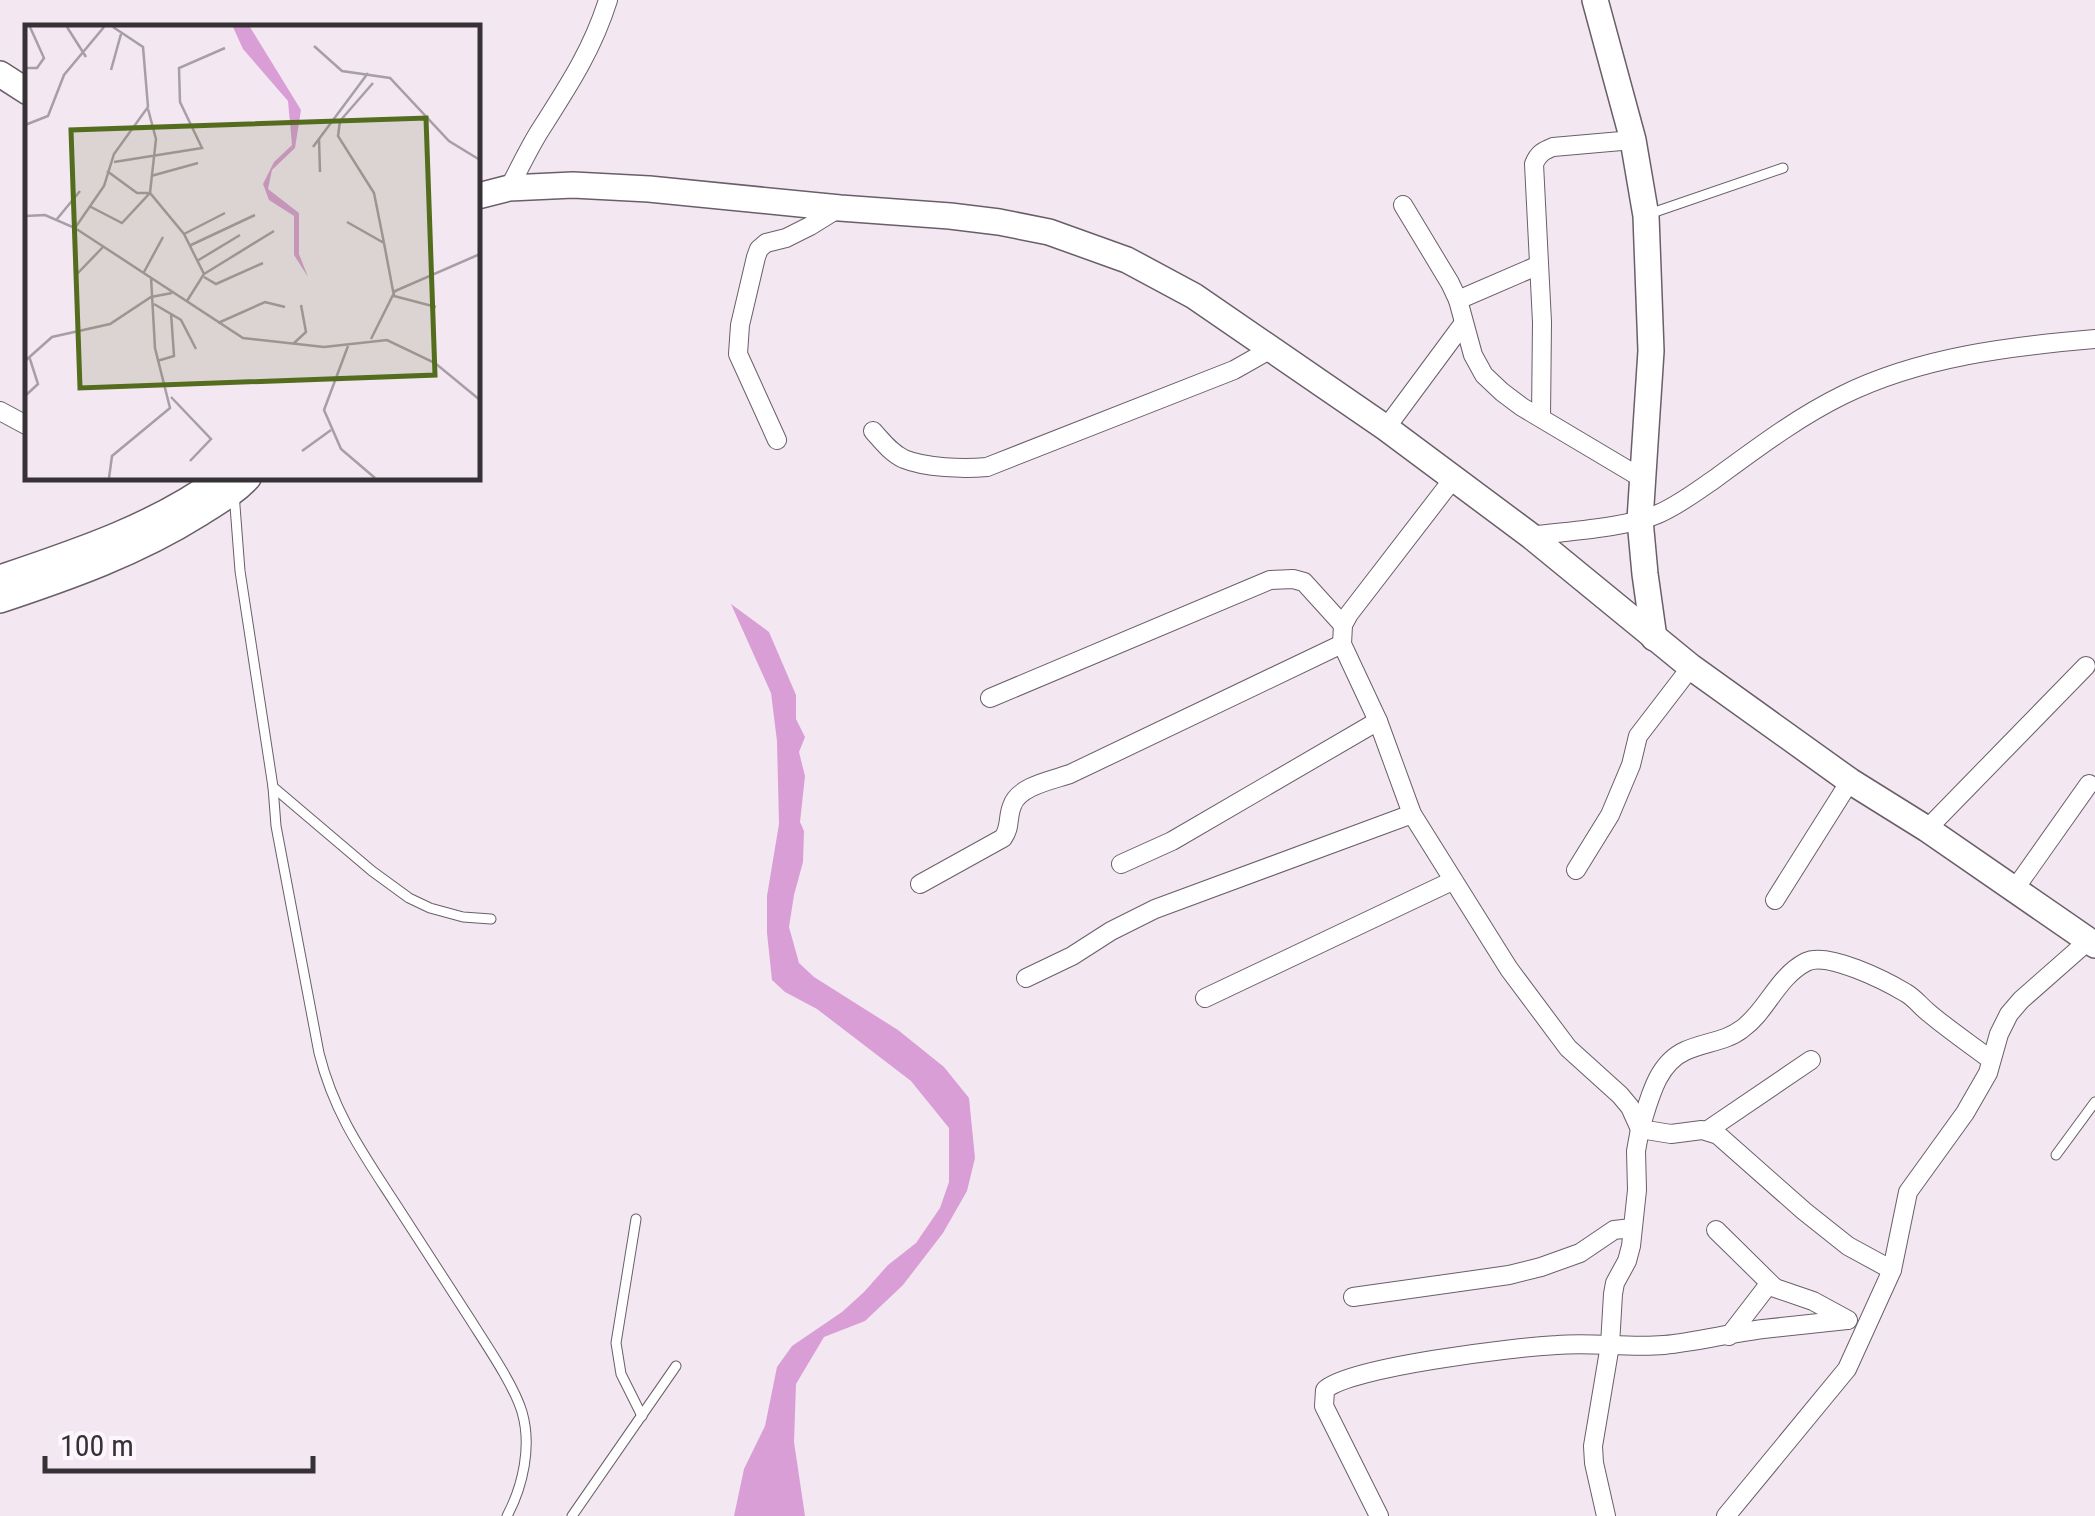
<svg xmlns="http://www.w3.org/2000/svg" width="2095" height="1516" font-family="'Roboto Condensed',sans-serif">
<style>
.water{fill:#d99ed6}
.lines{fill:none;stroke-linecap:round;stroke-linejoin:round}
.lane-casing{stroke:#695f69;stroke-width:11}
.street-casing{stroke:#695f69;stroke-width:20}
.secondary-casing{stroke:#695f69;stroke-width:28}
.lane{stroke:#fff;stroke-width:9}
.street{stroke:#fff;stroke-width:18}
.secondary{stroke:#fff;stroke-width:25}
.inset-road{fill:none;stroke:#a79ea6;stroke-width:2.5}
.view{fill:#546c1d;fill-opacity:0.15;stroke:#546c1d;stroke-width:5}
.inset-edge{fill:none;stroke:#363135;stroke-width:5}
</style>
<rect width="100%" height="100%" fill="#f3e7f2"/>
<!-- water -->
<path class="water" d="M 731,604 L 769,632 L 796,695 L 796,719 L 805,737 L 799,752 L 805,776 L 800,822 L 804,831 L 803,862 L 794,895 L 789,927 L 799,963 L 814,977 L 898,1030 L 944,1067 L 969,1098 L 975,1158 L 967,1191 L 943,1233 L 903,1285 L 865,1321 L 824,1337 L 796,1384 L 794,1442 L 805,1516 L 734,1516 L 744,1469 L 765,1426 L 777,1367 L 792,1346 L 842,1312 L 864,1292 L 888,1265 L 916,1243 L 940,1208 L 949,1182 L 949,1128 L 911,1081 L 817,1009 L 785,992 L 772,980 L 767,933 L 767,896 L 779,824 L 777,741 L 771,693 Z"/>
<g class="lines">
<!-- lane casing -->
<g class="lane-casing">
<g id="lane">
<path d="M 1649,214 L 1783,168"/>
<path d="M 234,493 L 240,571 L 273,787 L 372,871 L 409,898 L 430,908 L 463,917 L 491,919"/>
<path d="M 273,787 L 276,826 L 319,1053 C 334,1113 362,1152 395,1203 C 420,1241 445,1280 470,1319 C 485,1343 514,1385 522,1412 C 532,1446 523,1486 507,1516"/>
<path d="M 2056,1155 L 2095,1102"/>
<path d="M 636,1219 L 616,1343 L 621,1374 L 642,1416"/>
<path d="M 572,1516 L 676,1366"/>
</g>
</g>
<!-- street casing -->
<g class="street-casing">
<g id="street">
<path d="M 509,188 C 519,169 528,150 539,132 C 567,88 592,51 608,0"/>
<path d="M 1403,205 L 1450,283 L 1458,300 L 1473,355 L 1484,375 L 1502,392 L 1522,407 L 1643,479"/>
<path d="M 1458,300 L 1539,265"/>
<path d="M 0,411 L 28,426"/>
<path d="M 1541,417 L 1542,322 L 1534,164 C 1538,154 1543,151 1553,147 L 1633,140"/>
<path d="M 1386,428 L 1463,324"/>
<path d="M 873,431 C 882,441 891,453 904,459 C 926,468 963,469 987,467 L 1234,370 L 1271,349"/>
<path d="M 777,440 L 738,354 L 740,325 L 756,257 L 759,249 L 766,243 L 786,238 L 810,226 L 839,208"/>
<path d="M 1453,479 L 1349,614 L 1343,625 L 1342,644 L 1378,721 L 1412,814 L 1509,969 L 1568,1048 L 1620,1095 L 1630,1107 L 1640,1129"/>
<path d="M 1531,536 C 1567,531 1626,528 1658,514 C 1679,505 1697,491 1716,478 C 1757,448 1798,417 1843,395 C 1920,357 2011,346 2095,339"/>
<path d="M 990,698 L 1270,580 L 1293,579 L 1304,582 L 1343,625"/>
<path d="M 1927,829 L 2086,666"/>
<path d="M 1121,864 L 1172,841 L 1378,721"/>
<path d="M 1576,870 L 1610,815 L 1631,765 L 1638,736 L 1691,667"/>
<path d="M 920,884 L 1003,838 C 1011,827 1007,818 1012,806 C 1018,786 1053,780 1070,774 L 1342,644"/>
<path d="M 2014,890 L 2089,784"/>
<path d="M 1775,900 L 1850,781"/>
<path d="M 1026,978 L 1072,956 L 1111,931 L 1155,909 L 1412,814"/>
<path d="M 1205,998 L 1452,881"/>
<path d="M 1640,1129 C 1649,1101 1656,1064 1685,1051 C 1704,1042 1725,1042 1742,1029 C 1767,1011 1777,977 1806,962 C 1827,951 1886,981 1906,993 C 1915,998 1921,1007 1929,1013 C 1949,1030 1970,1044 1991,1060"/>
<path d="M 1708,1130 L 1811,1060"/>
<path d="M 1716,1230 L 1775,1288 L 1813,1301 L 1848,1320"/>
<path d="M 1353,1297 L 1509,1275 L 1541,1267 L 1580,1253 L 1614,1230 L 1632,1228"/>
<path d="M 1729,1336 L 1769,1284"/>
<path d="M 1379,1516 L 1324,1406 L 1325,1390 C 1348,1367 1517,1347 1557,1345 C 1592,1342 1629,1348 1664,1345 C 1697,1342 1730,1333 1763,1329 C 1791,1326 1819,1323 1847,1320"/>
<path d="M 1606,1516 L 1594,1463 L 1593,1446 L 1610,1345 L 1613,1294 L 1615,1283 L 1627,1261 L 1631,1246 L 1637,1190 L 1636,1151 L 1640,1129 L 1671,1134 L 1702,1130 L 1718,1135 L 1804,1211 L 1848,1246 L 1892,1270"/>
<path d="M 1726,1516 L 1847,1369 L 1892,1270 L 1908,1192 L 1965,1113 L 1988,1073 L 1999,1034 L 2009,1014 L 2021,1000 L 2088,941"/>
</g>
</g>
<!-- secondary casing -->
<g class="secondary-casing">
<g id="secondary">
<path d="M 1595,0 L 1633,140 L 1646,216 L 1651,351 L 1640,520 L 1645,574 L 1654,638"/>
<path d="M 0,74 L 28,92"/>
<path d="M 478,196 L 509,188 L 573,185 L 649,189 L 840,208 L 950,216 L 999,222 L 1049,232 L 1127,260 L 1194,296 L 1386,428 L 1531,536 L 1691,667 L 1850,781 L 1927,829 L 2095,945"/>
<path d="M 0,578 C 77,552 156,526 221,478"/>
<path d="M 0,600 C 69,577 137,553 199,514 C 216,503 234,493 248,478"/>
</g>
</g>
<!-- lane -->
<use href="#lane" class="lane"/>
<!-- street -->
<use href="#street" class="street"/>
<!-- secondary -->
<use href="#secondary" class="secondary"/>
</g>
<!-- overview -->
<g transform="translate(25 25)">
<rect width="455" height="455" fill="#f3e7f2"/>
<path d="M 208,2 L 225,2 L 276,85 L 270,123 L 247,145 L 243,164 L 274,188 L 274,229 L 283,252 L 269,230 L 269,191 L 244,175 L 238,159 L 249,137 L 267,120 L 263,76 L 218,24 Z" fill="#d99ed6"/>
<path class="inset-road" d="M 42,2 L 61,32M 289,21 L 317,46 L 365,53 L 424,116 L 455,135M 0,43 L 12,43 L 19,33 L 5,2M 86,45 L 96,9M 348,58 L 315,96 L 313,111 L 349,168 L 359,218M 0,100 L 23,91 L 39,50 L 79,2M 294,114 L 295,147M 288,122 L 343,48M 89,137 L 177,123 L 155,77 L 154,43 L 200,23M 82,146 L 112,168 L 125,168 L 131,114 L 123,84M 126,151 L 173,138M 66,182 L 97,198 L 125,168 L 159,209 L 179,249 L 162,276M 0,191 L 20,190 L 50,203 L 218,313 L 299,322 L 362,315 L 410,338 L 455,375M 32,194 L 55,166M 322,197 L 359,218 L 369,271 L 411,282M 50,203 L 79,161 L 89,129 L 123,82 L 118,22 L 88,2M 159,209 L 200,188M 166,220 L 230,190M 172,236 L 215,210M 119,247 L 138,212M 52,249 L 78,222M 179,249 L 249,206M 179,252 L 191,259 L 238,238M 129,279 L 156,295 L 171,324M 193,298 L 240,277 L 260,282M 346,314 L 370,266 L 455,229M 268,319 L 281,307 L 276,280M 323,321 L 299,385 L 316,424 L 350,453M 0,336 L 27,312 L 85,299 L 126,272 L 147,268M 132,336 L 149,331 L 146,288M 0,371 L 13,359 L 4,331M 146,372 L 186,414 L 165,436M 277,426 L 306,405M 84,453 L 87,431 L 145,383 L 130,323 L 126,252"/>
<path class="view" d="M 401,93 L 410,350 L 55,363 L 46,105 Z"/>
<rect width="455" height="455" class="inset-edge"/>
</g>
<!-- scale -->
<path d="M45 1456v15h268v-15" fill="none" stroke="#363135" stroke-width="5"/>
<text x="60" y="1456" font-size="30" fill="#363135" stroke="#fef6fd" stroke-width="8" paint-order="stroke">100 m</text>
</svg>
